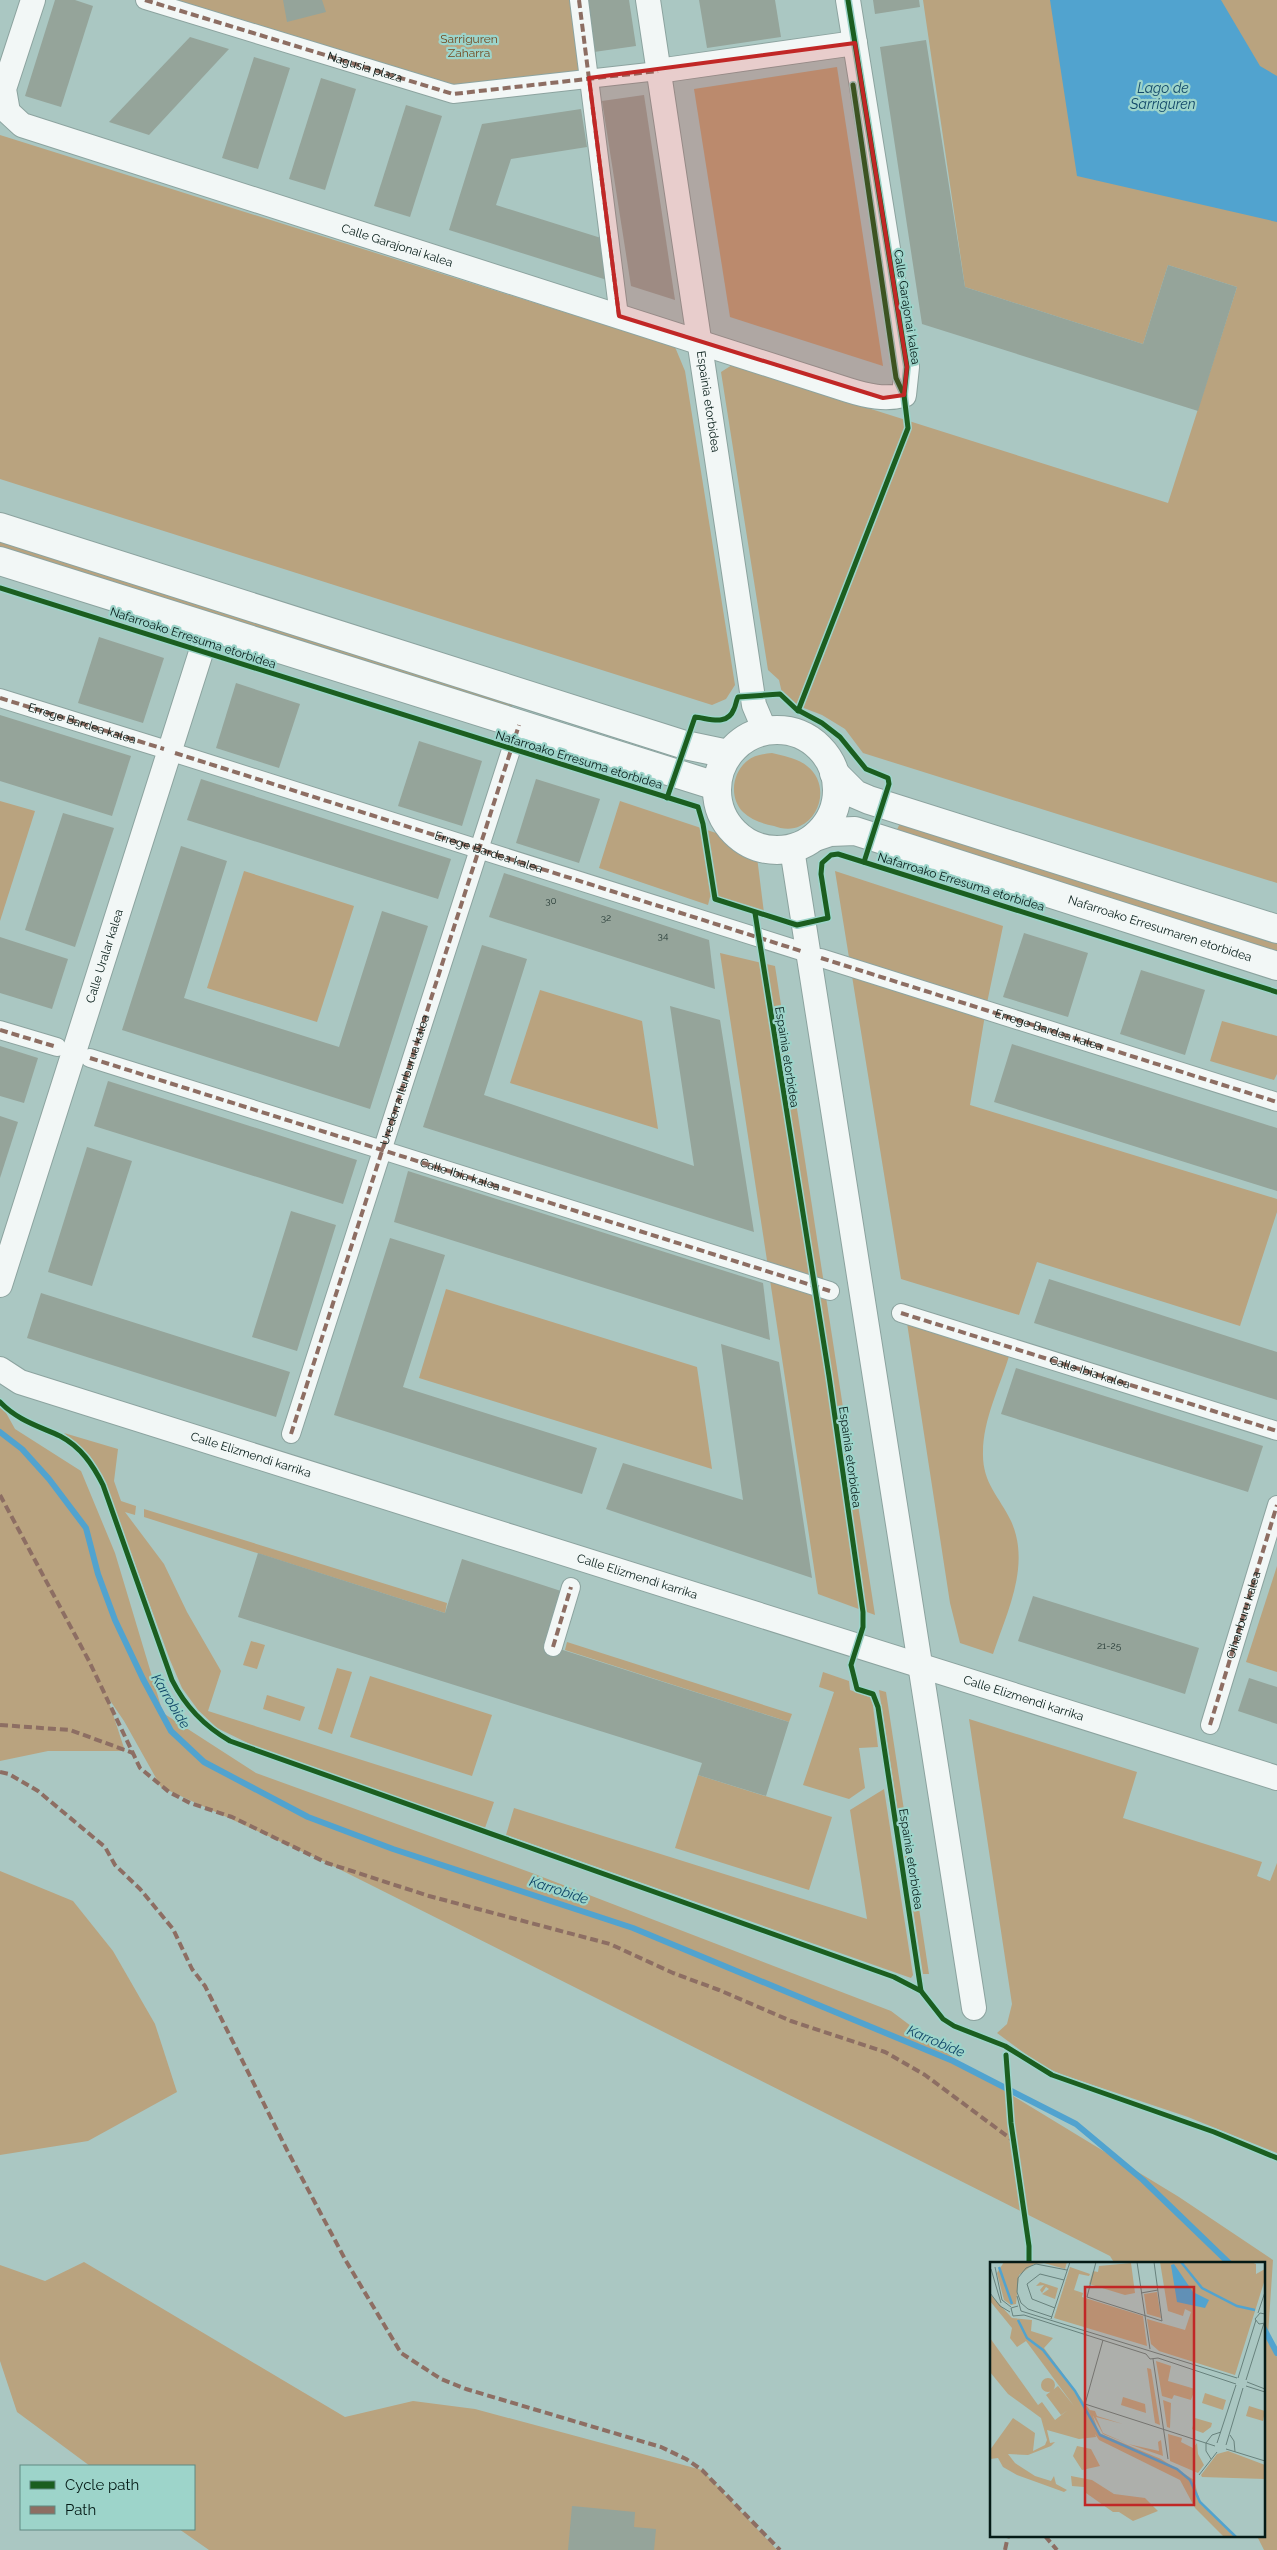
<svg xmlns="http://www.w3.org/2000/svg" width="1277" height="2550" font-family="Raleway,sans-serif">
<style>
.green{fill:#b9a37f}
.water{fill:#51a3cf}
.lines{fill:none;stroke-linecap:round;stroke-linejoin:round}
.stream{stroke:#51a3cf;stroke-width:6}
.building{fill:#95a49a}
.pedestrian-casing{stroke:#8ca39f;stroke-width:20}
.minor-casing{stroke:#8ca39f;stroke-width:26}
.tertiary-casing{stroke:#8ca39f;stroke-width:30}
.pedestrian{stroke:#f2f7f6;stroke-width:18}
.minor{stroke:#f2f7f6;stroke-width:24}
.tertiary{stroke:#f2f7f6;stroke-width:28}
.quiet{stroke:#8d6e63;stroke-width:4;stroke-dasharray:8 4;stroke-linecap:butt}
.cycleway-casing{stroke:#9dd4ca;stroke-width:8}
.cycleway{stroke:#1b5e20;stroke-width:5}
.marked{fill:#c12726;fill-opacity:0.2;stroke:#c12726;stroke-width:4;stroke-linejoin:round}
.labels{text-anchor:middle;stroke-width:4.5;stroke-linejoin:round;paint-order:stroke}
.number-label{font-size:10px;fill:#283c37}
.park-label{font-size:12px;fill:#724820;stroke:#9dd4ca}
.street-label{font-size:12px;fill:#041a16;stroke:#9dd4ca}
.water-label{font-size:14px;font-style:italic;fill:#104668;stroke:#9dd4ca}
.inset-river{fill:none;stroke:#51a3cf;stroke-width:2.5}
.inset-road{fill:none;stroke:#68827d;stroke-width:1}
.view{fill:#c12726;fill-opacity:0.15;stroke:#c12726;stroke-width:2.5}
.inset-edge{fill:none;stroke:#041a16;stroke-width:2.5}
</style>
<rect width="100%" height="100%" fill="#aac7c2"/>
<!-- green -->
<g class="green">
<path d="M 145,0 L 579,0 L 589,78 L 465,93 Z"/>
<path d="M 923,0 L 1277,0 L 1277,883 L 863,753 L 845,729 L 822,715 L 791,703 L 782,693 L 779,680 L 768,670 L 721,372 L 732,365 L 1168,503 L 1237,287 L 1168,265 L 1143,344 L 965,287 Z"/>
<path d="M 837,67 L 883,366 L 730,317 L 694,89 Z"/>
<path d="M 0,135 L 675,347 L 685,371 L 735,685 L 726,699 L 712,705 L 0,479 Z"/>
<path d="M 0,539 L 515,701 L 510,710 L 0,549 Z"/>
<path d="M 772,753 C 784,756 797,758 807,766 C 828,782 823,815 800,826 C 793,830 781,829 774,826 C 763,824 751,820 743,812 C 729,798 732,773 747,761 C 754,755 763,754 772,753 Z"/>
<path d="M 0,801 L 35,811 L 0,921 Z"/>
<path d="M 620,801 L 719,834 L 735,848 L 757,857 L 764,913 L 710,897 L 708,905 L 599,868 Z"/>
<path d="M 900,823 L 1277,942 L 1277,953 L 896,832 Z"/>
<path d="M 244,871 L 354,906 L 317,1022 L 207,988 Z"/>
<path d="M 835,871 L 1003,926 L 987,1003 L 970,1105 L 1277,1199 L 1277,1212 L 1240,1326 L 1037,1262 L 1019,1315 L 901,1279 Z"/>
<path d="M 720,953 L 775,966 L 875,1615 L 818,1594 Z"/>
<path d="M 540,990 L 642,1021 L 658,1129 L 510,1083 Z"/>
<path d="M 1222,1021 L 1277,1036 L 1277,1074 L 1274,1080 L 1210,1061 Z"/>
<path d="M 446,1289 L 697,1367 L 712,1469 L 419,1378 Z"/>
<path d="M 907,1323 L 1009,1356 C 1000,1386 983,1420 983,1452 C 982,1483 999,1496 1011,1521 C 1031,1565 1007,1612 993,1654 L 960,1643 L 950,1603 Z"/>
<path d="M 0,1402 L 15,1429 L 81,1471 L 115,1553 L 163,1713 L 256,1773 L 532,1873 L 891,2011 L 967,2068 L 1179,2197 L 1273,2260 L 1268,2335 L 1277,2357 L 1277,2550 L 1264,2550 L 1257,2536 L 1263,2536 L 1263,2264 L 1115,2264 L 1110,2256 L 327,1863 L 161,1787 L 124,1721 L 107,1696 L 125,1751 L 48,1751 L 0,1761 Z"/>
<path d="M 64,1433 L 118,1449 L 114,1481 L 121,1501 L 136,1506 L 135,1515 L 125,1512 L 164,1564 L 187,1612 L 221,1671 L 208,1711 L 494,1802 L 485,1828 L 260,1749 L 217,1728 L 198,1710 L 182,1688 L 170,1660 L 103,1477 L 90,1456 Z"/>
<path d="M 144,1509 L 447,1603 L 445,1613 L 144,1517 Z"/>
<path d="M 1277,1566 L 1277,1672 L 1246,1662 Z"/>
<path d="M 251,1641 L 265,1645 L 257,1669 L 243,1665 Z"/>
<path d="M 567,1642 L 792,1714 L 789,1722 L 565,1650 Z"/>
<path d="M 337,1668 L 352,1672 L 332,1734 L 318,1729 Z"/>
<path d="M 823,1672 L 849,1681 L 850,1690 L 872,1698 L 878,1747 L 859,1748 L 865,1788 L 849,1799 L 803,1785 L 834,1692 L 819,1687 Z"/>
<path d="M 370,1676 L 492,1715 L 472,1776 L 350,1737 Z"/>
<path d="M 879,1690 L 886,1692 L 929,1974 L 923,1974 Z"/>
<path d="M 267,1695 L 305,1707 L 300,1721 L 263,1709 Z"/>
<path d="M 969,1719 L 1137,1772 L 1123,1818 L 1262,1862 L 1257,1876 L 1270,1881 L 1277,1863 L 1277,2153 L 1188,2117 L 1063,2075 L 1042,2066 L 997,2033 L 1007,2024 L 1012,2004 Z"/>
<path d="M 698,1775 L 832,1817 L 809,1890 L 675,1848 Z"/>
<path d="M 884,1789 L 913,1975 L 911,1978 L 506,1835 L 514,1808 L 867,1919 L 850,1810 Z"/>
<path d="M 0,1871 L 73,1901 L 113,1951 L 155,2024 L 177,2092 L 88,2141 L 0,2155 Z"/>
<path d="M 84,2262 L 345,2417 L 413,2401 L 475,2409 L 702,2470 L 777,2550 L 209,2550 L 179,2529 L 194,2529 L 194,2466 L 90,2466 L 17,2412 L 0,2361 L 0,2265 L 45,2281 Z"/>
</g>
<!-- water -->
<path class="water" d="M 1050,0 L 1221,0 L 1260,66 L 1277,76 L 1277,222 L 1077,176 Z"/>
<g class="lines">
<!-- stream -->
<g class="stream">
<path d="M 0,1432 L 22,1449 L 49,1479 L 86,1528 L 98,1574 L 115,1620 L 143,1679 L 171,1731 L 204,1762 L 308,1817 L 393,1849 L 633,1928 L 953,2061 L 1076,2124 L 1143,2180 L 1230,2264"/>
<path d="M 1263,2327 L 1277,2353"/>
</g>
</g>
<!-- building -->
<g class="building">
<path d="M 55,0 L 75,0 L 93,6 L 61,107 L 25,96 Z"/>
<path d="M 283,0 L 322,0 L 326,12 L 287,22 Z"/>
<path d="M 586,0 L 629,0 L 636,46 L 594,52 Z"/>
<path d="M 699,0 L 775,0 L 781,37 L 707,48 Z"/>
<path d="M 873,0 L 919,0 L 920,7 L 875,14 Z"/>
<path d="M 190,37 L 229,49 L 149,135 L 109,122 Z"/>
<path d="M 926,40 L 965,287 L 1143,344 L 1168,265 L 1237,287 L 1198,411 L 922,324 L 880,47 Z"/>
<path d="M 254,57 L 290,68 L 258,169 L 222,158 Z"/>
<path d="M 321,78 L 356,89 L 325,190 L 289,179 Z"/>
<path d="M 644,95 L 675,300 L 631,286 L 602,101 Z"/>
<path d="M 406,105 L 442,116 L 410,217 L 374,206 Z"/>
<path d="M 581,109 L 587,147 L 511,159 L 496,205 L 601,238 L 607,280 L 449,230 L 482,124 Z"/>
<path d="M 99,637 L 164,658 L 143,723 L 78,703 Z"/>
<path d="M 236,683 L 300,704 L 279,768 L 216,748 Z"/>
<path d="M 0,715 L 131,756 L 112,816 L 0,781 Z"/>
<path d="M 419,741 L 482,761 L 462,826 L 398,806 Z"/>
<path d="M 201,779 L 451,859 L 438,899 L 187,820 Z"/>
<path d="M 536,779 L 600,799 L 579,863 L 516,843 Z"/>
<path d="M 63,813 L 114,828 L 75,947 L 25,930 Z"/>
<path d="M 181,846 L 227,861 L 184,998 L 339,1047 L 382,911 L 428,926 L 370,1109 L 122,1030 Z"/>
<path d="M 504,873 L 709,940 L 715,989 L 489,917 Z"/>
<path d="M 1024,933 L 1088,953 L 1068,1017 L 1003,997 Z"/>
<path d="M 0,937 L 68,959 L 52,1009 L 0,993 Z"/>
<path d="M 482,945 L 527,959 L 484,1095 L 694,1166 L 670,1006 L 720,1020 L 754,1232 L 423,1127 Z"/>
<path d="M 1141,970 L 1205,990 L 1185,1055 L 1120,1034 Z"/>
<path d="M 1012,1044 L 1277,1128 L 1277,1191 L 994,1102 Z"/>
<path d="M 0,1046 L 38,1058 L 24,1103 L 0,1096 Z"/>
<path d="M 108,1081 L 357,1160 L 343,1204 L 94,1126 Z"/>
<path d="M 0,1116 L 18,1122 L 0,1178 Z"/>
<path d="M 87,1147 L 132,1161 L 92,1286 L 48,1272 Z"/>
<path d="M 408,1171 L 763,1283 L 770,1340 L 394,1222 Z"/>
<path d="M 291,1211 L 336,1225 L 297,1351 L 252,1337 Z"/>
<path d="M 390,1238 L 445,1255 L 403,1387 L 597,1448 L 582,1494 L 334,1415 Z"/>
<path d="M 1049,1279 L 1277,1352 L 1277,1400 L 1034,1323 Z"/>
<path d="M 41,1293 L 290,1372 L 276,1417 L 27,1338 Z"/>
<path d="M 721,1344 L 779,1362 L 812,1578 L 606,1509 L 623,1463 L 743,1500 Z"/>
<path d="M 1016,1368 L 1263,1446 L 1248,1492 L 1001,1414 Z"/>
<path d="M 258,1553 L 445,1613 L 462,1559 L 561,1591 L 544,1644 L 789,1722 L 766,1796 L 698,1775 L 702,1763 L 238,1617 Z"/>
<path d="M 1033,1596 L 1199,1648 L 1185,1694 L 1018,1641 Z"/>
<path d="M 1249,1678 L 1277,1687 L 1277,1724 L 1238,1711 Z"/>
<path d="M 572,2506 L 635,2512 L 634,2527 L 656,2529 L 654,2550 L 568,2550 Z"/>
</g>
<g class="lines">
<!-- pedestrian casing -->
<g class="pedestrian-casing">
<g id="pedestrian">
<path d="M 145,0 L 453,94 L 658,71"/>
<path d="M 579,0 L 619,316"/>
<path d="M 0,698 L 164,749"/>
<path d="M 175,753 L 801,951"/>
<path d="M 821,958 L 1277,1102"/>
<path d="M 0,1030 L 57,1047"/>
<path d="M 90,1058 L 830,1291"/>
<path d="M 901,1313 L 1277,1431"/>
<path id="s1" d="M 291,1434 L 519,725"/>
<path d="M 553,1647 L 571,1587"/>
<path d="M 1210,1725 L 1277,1505"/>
</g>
</g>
<!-- minor casing -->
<g class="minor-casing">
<g id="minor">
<path id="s2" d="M 33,0 L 4,89 L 8,112 L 22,125 L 848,390 C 867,396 885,400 904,395 L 907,367 L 848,0"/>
<path id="s3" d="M 648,0 L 754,705 L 765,731"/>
<path d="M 658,71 L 855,43"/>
<path d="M 792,849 L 974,2008"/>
<path id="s4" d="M 0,1285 L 209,627"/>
<path id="s5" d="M 0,1369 L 20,1382 L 1277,1778"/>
</g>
</g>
<!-- tertiary casing -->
<g class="tertiary-casing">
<g id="tertiary">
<path d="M 0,527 L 685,745 L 728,754"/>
<path d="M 0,561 L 716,786"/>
<circle cx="777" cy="790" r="60"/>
<path d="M 834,773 L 855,794 L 869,800 L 1277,929"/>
<path id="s6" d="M 815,837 L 830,832 L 855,831 L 1277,966"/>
</g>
</g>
<!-- pedestrian -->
<use href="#pedestrian" class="pedestrian"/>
<!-- minor -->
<use href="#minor" class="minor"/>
<!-- tertiary -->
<use href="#tertiary" class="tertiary"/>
<!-- quiet -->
<g class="quiet">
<path id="s7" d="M 145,0 L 453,94 L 658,71"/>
<path d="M 579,0 L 619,316"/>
<path id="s8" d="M 0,698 L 164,749"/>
<path id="s9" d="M 175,753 L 801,951"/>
<path id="s10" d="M 821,958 L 1277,1102"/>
<path d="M 0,1030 L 57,1047"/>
<path id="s11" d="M 90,1058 L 830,1291"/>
<path id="s12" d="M 901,1313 L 1277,1431"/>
<path d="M 291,1434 L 519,725"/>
<path d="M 0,1495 L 89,1661 L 140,1768 L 169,1792 L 190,1803 L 232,1817 L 327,1863 L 429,1896 L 610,1944 L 673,1973 L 719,1990 L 791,2021 L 885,2052 L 925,2075 L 1015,2142"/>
<path d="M 553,1647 L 571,1587"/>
<path d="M 0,1725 L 70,1730 L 133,1753"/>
<path id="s13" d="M 1210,1725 L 1277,1505"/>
<path d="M 0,1772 L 9,1774 L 38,1791 L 105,1847 L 115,1865 L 140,1889 L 173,1929 L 192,1969 L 205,1986 L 287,2150 L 346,2261 L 401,2353 L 441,2379 L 466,2389 L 661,2447 L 686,2459 L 702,2470 L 780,2550"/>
<path d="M 1045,2536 L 1057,2550"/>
<path d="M 1005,2550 L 1008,2536"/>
</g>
<!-- cycleway casing -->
<g class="cycleway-casing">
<g id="cycleway">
<path d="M 853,85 L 896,378 L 904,395"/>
<path d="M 0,588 L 698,807 L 703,824 L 715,899 L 797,925 L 828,918 L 821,874 L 822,863 L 831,855 L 838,854 L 1277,992"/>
<path d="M 798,711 L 908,428 L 904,395 L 907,367 L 848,0"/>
<path d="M 667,798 L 695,717 C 708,718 727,727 734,709 C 736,705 736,701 738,697 L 780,694 L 796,709 L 822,723 L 840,737 L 866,769 L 888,778 L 889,784 L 864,862"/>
<path d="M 755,913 L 829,1376 L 863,1612 L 863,1627 L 851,1665 L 857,1689 L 873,1694 L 878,1707 L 921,1991"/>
<path d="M 0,1402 C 17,1420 38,1426 60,1436 C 81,1447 93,1465 103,1485 L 172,1680 C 185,1706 204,1726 230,1741 L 894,1977 L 921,1991 L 943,2019 L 954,2026 L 1005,2046 L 1052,2075 L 1214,2132 L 1277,2158"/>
<path d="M 1006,2055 L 1011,2123 L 1029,2246 L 1029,2264"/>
</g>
</g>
<!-- cycleway -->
<use href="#cycleway" class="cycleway"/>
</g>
<!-- marked area -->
<path class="marked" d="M 855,43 L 907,367 L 904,395 L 883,398 L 619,316 L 589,78 Z"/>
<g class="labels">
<!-- number labels -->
<g class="number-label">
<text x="551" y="904">30</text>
<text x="606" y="921">32</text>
<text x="663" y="939">34</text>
<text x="1109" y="1649">21-25</text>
</g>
<!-- park labels -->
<g class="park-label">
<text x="469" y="43">Sarriguren<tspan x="469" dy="14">Zaharra</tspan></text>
</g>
<!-- street labels -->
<g class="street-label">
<text dy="4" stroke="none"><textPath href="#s7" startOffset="230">Nagusia plaza</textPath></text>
<text dy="4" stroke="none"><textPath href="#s2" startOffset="530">Calle Garajonai kalea</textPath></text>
<text transform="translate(907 307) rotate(81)" y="4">Calle Garajonai kalea</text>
<text dy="4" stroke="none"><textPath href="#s3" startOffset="406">Espainia etorbidea</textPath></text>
<text transform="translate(193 638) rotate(18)" y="4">Nafarroako Erresuma etorbidea</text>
<text dy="4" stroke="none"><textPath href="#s8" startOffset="86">Errege Bardea kalea</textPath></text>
<text transform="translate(579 760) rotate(17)" y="4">Nafarroako Erresuma etorbidea</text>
<text dy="4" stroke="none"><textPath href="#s9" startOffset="329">Errege Bardea kalea</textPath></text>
<text transform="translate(961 882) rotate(17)" y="4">Nafarroako Erresuma etorbidea</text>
<text dy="4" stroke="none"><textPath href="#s6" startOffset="361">Nafarroako Erresumaren etorbidea</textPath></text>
<text dy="4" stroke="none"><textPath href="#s4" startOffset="345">Calle Uralar kalea</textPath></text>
<text dy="4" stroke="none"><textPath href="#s10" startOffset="239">Errege Bardea kalea</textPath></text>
<text transform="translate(787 1057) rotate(81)" y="4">Espainia etorbidea</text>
<text dy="4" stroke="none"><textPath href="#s1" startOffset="372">Urederra Iturburua kalea</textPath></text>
<text dy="4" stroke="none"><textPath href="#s11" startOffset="388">Calle Ibia kalea</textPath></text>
<text dy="4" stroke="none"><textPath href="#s12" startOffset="198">Calle Ibia kalea</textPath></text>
<text dy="4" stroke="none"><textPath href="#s5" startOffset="266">Calle Elizmendi karrika</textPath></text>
<text transform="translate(850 1457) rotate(82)" y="4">Espainia etorbidea</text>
<text dy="4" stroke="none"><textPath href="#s5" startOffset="671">Calle Elizmendi karrika</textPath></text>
<text dy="4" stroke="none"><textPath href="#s13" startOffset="115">Oihanburu kalea</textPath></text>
<text dy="4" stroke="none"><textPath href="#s5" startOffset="1076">Calle Elizmendi karrika</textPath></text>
<text transform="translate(911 1859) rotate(81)" y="4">Espainia etorbidea</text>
</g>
<!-- water labels -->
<g class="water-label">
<text x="1163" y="93">Lago de<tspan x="1163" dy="16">Sarriguren</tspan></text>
<text transform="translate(171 1701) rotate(59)" y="5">Karrobide</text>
<text transform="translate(559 1890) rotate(18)" y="5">Karrobide</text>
<text transform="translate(936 2041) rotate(23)" y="5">Karrobide</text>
</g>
</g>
<!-- overview -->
<g transform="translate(990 2262)">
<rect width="275" height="275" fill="#aac7c2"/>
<path d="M 14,0 L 77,0 L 75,7 L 54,1 L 44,2 L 29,13 L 26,42 L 21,43 L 14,38 L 7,11 ZM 170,0 L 261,0 L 266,2 L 266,12 L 275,7 L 275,17 L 245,113 L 169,89 L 161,82 L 157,57 L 195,68 L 201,50 L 195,47 L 193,54 L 178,49 ZM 141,1 L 145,31 L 135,33 L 99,22 L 103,9 L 108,10 L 109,4 ZM 80,5 L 100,12 L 99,14 L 89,12 L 84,28 L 93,31 L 92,35 L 153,54 L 157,84 L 64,56 ZM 50,20 L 68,26 L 65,37 L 52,32 L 59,27 L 56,25 L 52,31 L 50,28 L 54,23 L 46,24 ZM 167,30 L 171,56 L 157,52 L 154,32 ZM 0,32 L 22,56 L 42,58 L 41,69 L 63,76 L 54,86 L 102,151 L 109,171 L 171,197 L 204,218 L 210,240 L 246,275 L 234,275 L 205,246 L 190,218 L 109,178 L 105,172 L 106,175 L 89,177 L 57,168 L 60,181 L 65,180 L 61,184 L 38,193 L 18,192 L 25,201 L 45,214 L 61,219 L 64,214 L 66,222 L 77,228 L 74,230 L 27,213 L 13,205 L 8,196 L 0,197 L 0,188 L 23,156 L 45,171 L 43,189 L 55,183 L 57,178 L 51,156 L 18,132 L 0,110 L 0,76 L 48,143 L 52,140 L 65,158 L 78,148 L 71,153 L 56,133 L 68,124 L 84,144 L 36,79 L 27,85 L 20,76 L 22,66 L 0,39 ZM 166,99 L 181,104 L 178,119 L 205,127 L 201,138 L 184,133 L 182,137 L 172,134 ZM 157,106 L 161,107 L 170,163 L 165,161 ZM51 123a7 7 0 1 1 14 0a7 7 0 1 1-14 0ZM 215,131 L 236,138 L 233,148 L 212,141 ZM 133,135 L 155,142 L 156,151 L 131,143 ZM 173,138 L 181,141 L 180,166 L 177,165 ZM 259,144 L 275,149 L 273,159 L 256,154 ZM 100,148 L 105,149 L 107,154 L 133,162 L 106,155 L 113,171 L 136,181 L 113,172 ZM 205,156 L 222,161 L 221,165 L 213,171 L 202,167 ZM 178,172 L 192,176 L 191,180 L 203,186 L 207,181 L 208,192 L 214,203 L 208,211 L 180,199 ZM 171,178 L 173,194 L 138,182 L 169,189 L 168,180 ZM 87,184 L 101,187 L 110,204 L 92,208 L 83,194 ZM 238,189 L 275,203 L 275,217 L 212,215 L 211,213 L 227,192 ZM 81,214 L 102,218 L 124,232 L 155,236 L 168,249 L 143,259 L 129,250 L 123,250 L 96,231 L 94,225 L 82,224 Z" fill="#b9a37f"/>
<path d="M 184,2 L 203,30 L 219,38 L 215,46 L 187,40 L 181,3 Z" fill="#51a3cf"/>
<path class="inset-river" d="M 191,0 L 212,26 L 247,44 L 265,48M 9,5 L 22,42M 28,58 L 37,76 L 53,88 L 85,129 L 110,173 L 187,207 L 200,218 L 210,240 L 246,275"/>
<path class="inset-road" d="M 106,0 L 97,35 L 172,59 L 164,0M 147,0 L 160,87M 5,5 L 12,38 L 21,45M 1,7 L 11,41M 0,31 L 10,44 L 20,50M 151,31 L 168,28M 27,34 L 31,49M 28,44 L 21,46 L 23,54 L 34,53 L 156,92M 65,46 L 42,37 L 37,22 L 50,12 L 74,18M 31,49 L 247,116M 268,51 L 275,30M 275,52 L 270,51 L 265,57 L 269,62 L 275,61M 62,55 L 38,47 L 31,41 L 27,30 L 28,16 L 36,6 L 46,2 L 77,8M 61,57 L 80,0M 113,78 L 95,142 L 225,184M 156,92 L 160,97 L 168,96 L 246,122M 163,97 L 178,197M 248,116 L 266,58M 256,118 L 274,61M 257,120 L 275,127M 256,124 L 275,130M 240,173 L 244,179 L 245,190M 227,181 L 246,123M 236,183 L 253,126M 236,187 L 275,199M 221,197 L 216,189 L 216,181 L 222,173 L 231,170M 209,213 L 227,190"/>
<path class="view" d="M 95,25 L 204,25 L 204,243 L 95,243 Z"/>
<rect width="275" height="275" class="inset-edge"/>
</g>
<!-- legend -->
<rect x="20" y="2465" width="175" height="65" fill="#9dd4ca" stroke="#608a82"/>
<rect x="30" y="2481" width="25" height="8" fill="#1b5e20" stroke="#608a82"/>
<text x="65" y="2490" font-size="15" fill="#041a16">Cycle path</text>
<rect x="30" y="2506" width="25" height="8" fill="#8d6e63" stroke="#608a82"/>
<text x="65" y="2515" font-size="15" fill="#041a16">Path</text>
</svg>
